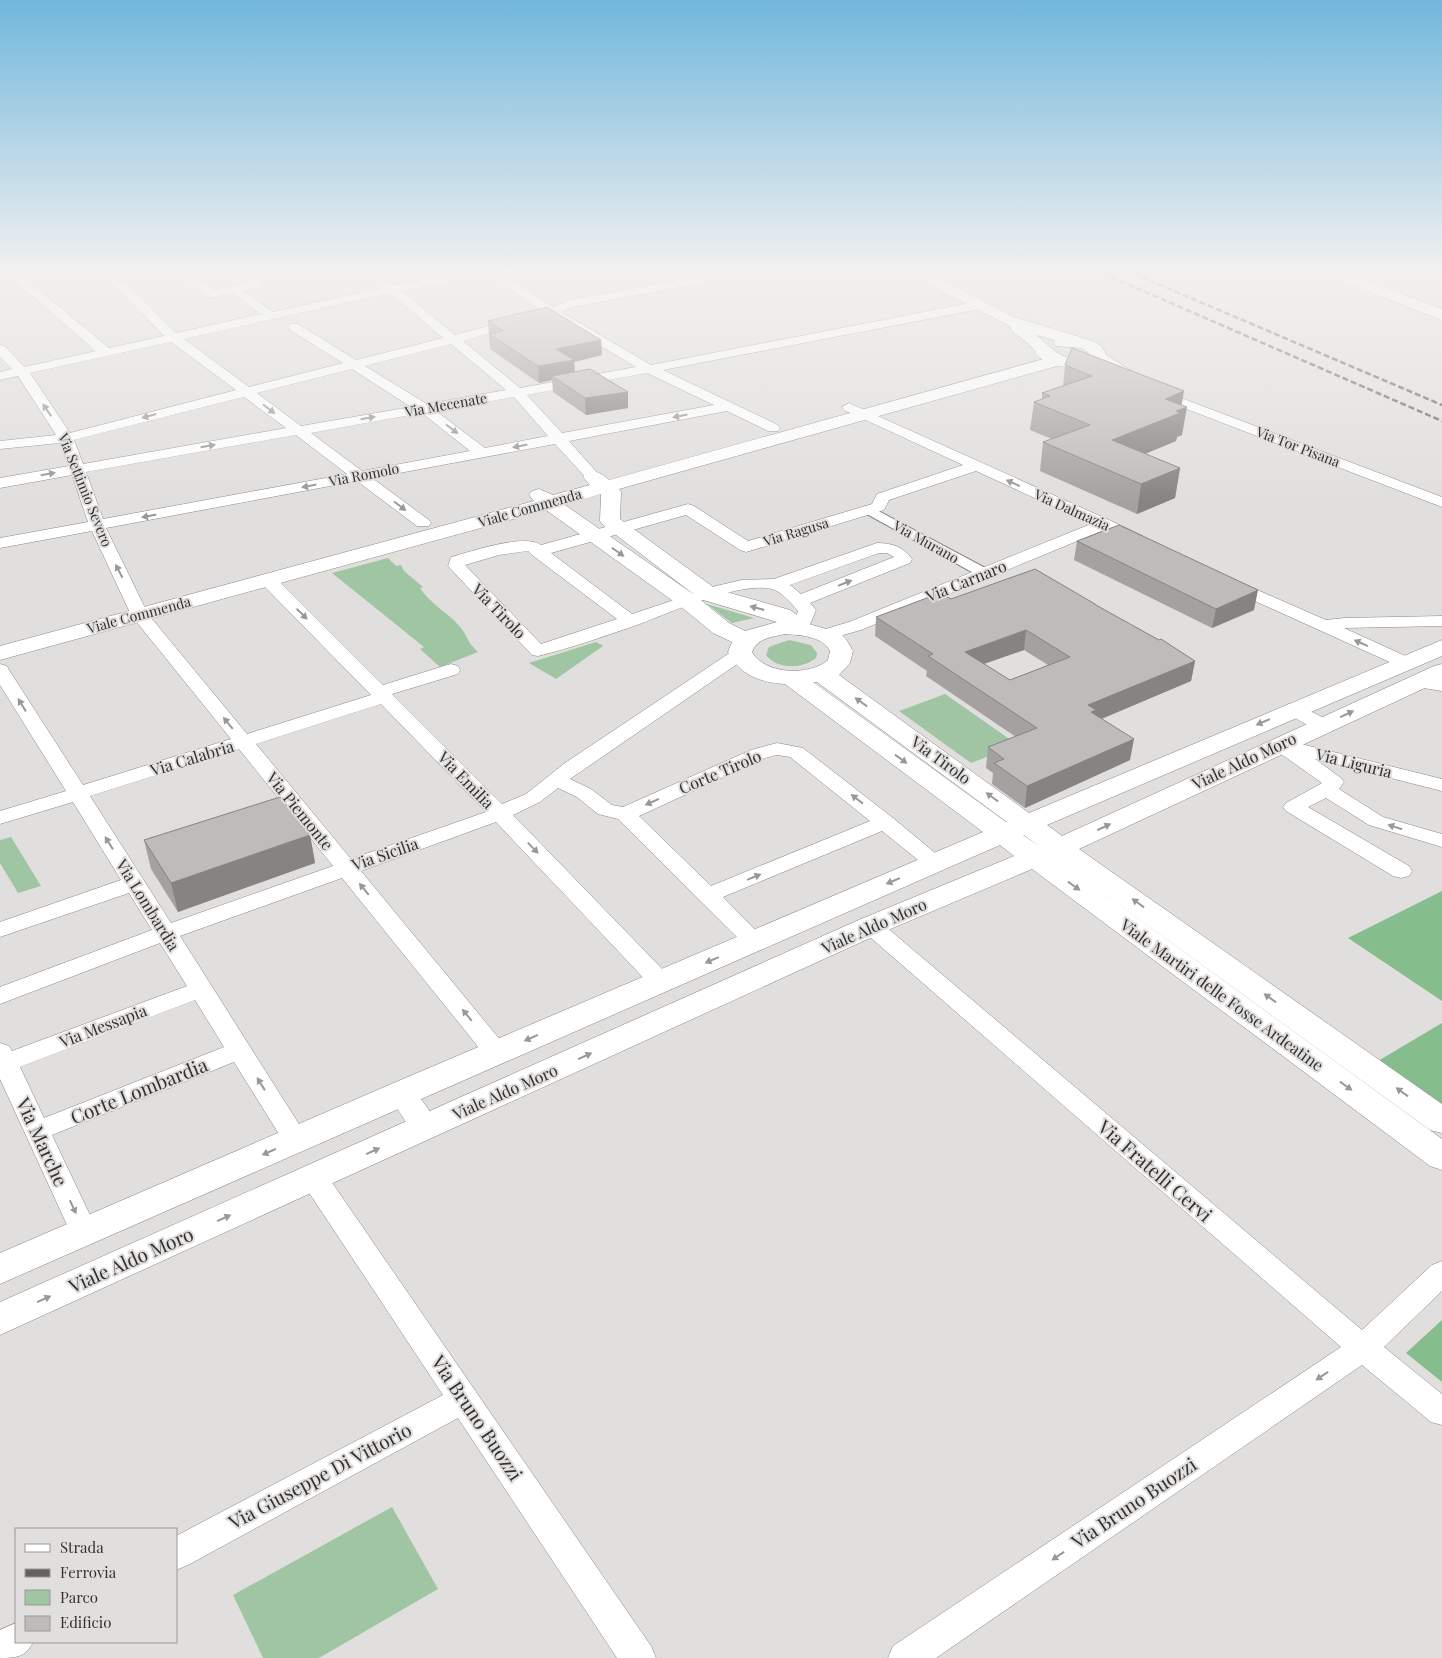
<svg xmlns="http://www.w3.org/2000/svg" width="1442" height="1658" font-family="'Playfair Display',serif">
<style>
.green{fill:#9fc5a3}
.forest{fill:#85bd8d}
.lines{fill:none;stroke-linecap:round;stroke-linejoin:round}
.pedestrian-casing{stroke:#898784;stroke-width:2}
.minor-casing{stroke:#898784;stroke-width:1}
.tertiary-casing{stroke:#898784;stroke-width:1}
.secondary-casing{stroke:#898784;stroke-width:1}
.pedestrian{fill:#fff;fill-rule:evenodd}
.minor{fill:#fff;fill-rule:evenodd}
.tertiary{fill:#fff;fill-rule:evenodd}
.secondary{fill:#fff;fill-rule:evenodd}
.rail{stroke:#646361;stroke-width:2.5;stroke-dasharray:6 3;stroke-linecap:butt}
.wall{fill:#a4a1a0;fill-rule:evenodd}
.shaded-wall{fill:#868382}
.building{fill:#bfbbba;stroke:#868382;fill-rule:evenodd}
.oneway{fill:#989898}
.labels{text-anchor:middle;stroke-width:4;stroke-linejoin:round;paint-order:stroke}
.far-street-label{font-size:14px;fill:#323130;stroke:#e1dfdd}
.street-label{font-size:16px;fill:#323130;stroke:#e1dfdd}
.near-street-label{font-size:19px;fill:#323130;stroke:#e1dfdd}
</style>
<rect width="100%" height="100%" fill="#e1dfdd"/>
<!-- green -->
<g class="green">
<path d="M 388,558 L 396,566 L 401,565 L 404,571 L 423,587 L 420,588 C 431,606 454,615 465,634 C 468,640 471,646 478,652 L 440,667 L 420,649 L 424,647 L 332,573 Z"/>
<path d="M 707,604 L 754,618 L 732,623 Z"/>
<path d="M 789,640 L 811,645 L 817,653 L 816,658 C 803,669 777,670 766,655 L 769,647 Z"/>
<path d="M 596,642 L 603,646 L 556,679 L 529,663 Z"/>
<path d="M 945,694 L 1018,745 L 971,763 L 899,711 Z"/>
<path d="M 11,837 L 41,886 L 18,893 L 0,863 L 0,840 Z"/>
<path d="M 392,1507 L 438,1589 L 319,1658 L 263,1658 L 233,1595 Z"/>
</g>
<!-- forest -->
<g class="forest">
<path d="M 1442,891 L 1442,1001 L 1348,938 Z"/>
<path d="M 1442,1023 L 1442,1106 L 1378,1061 Z"/>
<path d="M 1442,1320 L 1442,1382 L 1406,1353 Z"/>
</g>
<g class="lines">
<!-- pedestrian casing -->
<g class="pedestrian-casing">
<path id="pedestrian" d="M 869,506 L 989,570 L 990,573 L 989,576 L 979,576 L 865,513 L 863,510 L 865,507 Z"/>
</g>
<!-- minor casing -->
<g class="minor-casing">
<g id="minor">
<path d="M 2,270 L 15,270 L 109,348 L 164,336 L 125,296 L 95,270 L 108,270 L 133,290 L 176,333 L 261,314 L 232,293 L 212,298 L 208,297 L 172,270 L 186,270 L 214,290 L 248,283 L 230,270 L 245,270 L 265,284 L 263,287 L 244,291 L 273,312 L 381,288 L 354,270 L 369,270 L 394,285 L 478,270 L 505,270 L 501,273 L 553,307 L 570,300 L 731,270 L 757,270 L 751,274 L 573,307 L 561,312 L 651,365 L 980,301 L 984,302 L 986,305 L 980,309 L 663,370 L 778,425 L 780,428 L 778,431 L 768,431 L 727,411 L 569,441 L 601,477 L 598,480 L 588,480 L 555,444 L 372,478 L 429,520 L 431,523 L 429,526 L 417,526 L 357,481 L 106,528 L 148,614 L 247,734 L 371,695 L 262,584 L 260,580 L 262,576 L 274,576 L 383,685 L 444,666 L 451,664 L 458,666 L 460,670 L 458,674 L 392,694 L 502,804 L 526,794 L 565,763 L 734,650 L 740,649 L 746,650 L 749,654 L 746,658 L 570,779 L 591,789 L 612,805 L 623,807 L 751,750 L 777,743 L 803,748 L 893,818 L 947,863 L 944,868 L 936,870 L 928,868 L 882,831 L 723,897 L 766,941 L 762,946 L 754,948 L 746,946 L 618,819 L 598,814 L 577,797 L 558,788 L 540,802 L 513,815 L 669,976 L 673,982 L 669,988 L 661,990 L 653,988 L 496,822 L 361,871 L 506,1047 L 510,1053 L 506,1059 L 497,1062 L 488,1059 L 342,878 L 180,936 L 309,1140 L 305,1147 L 296,1150 L 287,1147 L 234,1062 L 52,1135 L 98,1232 L 94,1240 L 84,1243 L 74,1240 L 0,1079 L 0,1043 L 9,1046 L 12,1051 L 187,986 L 160,943 L 0,1004 L 0,987 L 152,930 L 129,893 L 0,937 L 0,922 L 121,880 L 73,802 L 0,824 L 0,811 L 66,791 L 0,685 L 0,664 L 7,666 L 9,670 L 83,785 L 231,739 L 131,615 L 92,531 L 0,548 L 0,538 L 88,522 L 72,475 L 0,488 L 0,478 L 69,466 L 60,443 L 0,449 L 0,441 L 56,435 L 18,376 L 0,380 L 0,372 L 12,369 L 0,357 L 0,345 L 5,346 L 24,367 L 96,351 ZM 489,275 L 542,311 L 455,335 L 402,291 ZM 390,293 L 443,338 L 356,360 L 298,324 L 290,324 L 288,327 L 290,330 L 343,363 L 249,387 L 184,339 ZM 550,316 L 636,367 L 520,388 L 463,341 ZM 171,342 L 236,390 L 70,433 L 30,373 ZM 451,344 L 506,390 L 427,404 L 365,366 ZM 352,369 L 411,407 L 301,426 L 257,393 ZM 647,373 L 714,405 L 562,433 L 527,395 ZM 244,397 L 286,428 L 83,464 L 74,440 ZM 514,397 L 548,436 L 485,448 L 436,411 ZM 422,413 L 470,451 L 362,471 L 311,433 ZM 296,435 L 347,474 L 103,519 L 86,472 ZM 381,704 L 486,812 L 351,859 L 256,744 ZM 239,749 L 333,866 L 171,923 L 90,796 ZM 777,755 L 790,757 L 870,821 L 711,886 L 639,816 L 765,758 ZM 195,1000 L 224,1047 L 44,1118 L 20,1067 Z"/>
<path d="M 1098,350 L 1140,376 L 1142,379 L 1140,382 L 1130,382 L 1093,357 L 1091,354 Z"/>
<path d="M 1155,388 L 1442,497 L 1442,507 L 1150,395 L 1148,392 L 1150,389 Z"/>
<path d="M 849,403 L 1111,521 L 1143,536 L 1145,539 L 1143,542 L 1131,542 L 1104,530 L 861,630 L 825,640 L 819,639 L 816,635 L 819,631 L 849,622 L 1091,524 L 976,471 L 889,500 L 884,510 L 746,552 L 740,550 L 686,515 L 551,553 L 632,614 L 716,586 L 742,580 L 774,579 L 877,543 C 892,543 904,547 912,559 L 910,563 L 810,603 L 816,610 L 807,632 L 801,633 L 795,632 L 792,628 L 798,611 C 791,603 782,592 772,589 C 741,581 670,612 640,624 C 607,635 572,648 538,656 L 532,655 L 448,566 L 451,557 C 470,552 524,533 541,545 L 688,504 L 694,506 L 748,541 L 872,504 L 877,494 L 963,465 L 844,410 L 842,407 ZM 528,551 L 532,555 L 617,619 L 541,644 L 465,565 L 499,555 ZM 879,553 L 887,553 L 894,557 L 801,594 L 790,585 Z"/>
<path d="M 1230,578 L 1326,620 L 1345,618 L 1442,616 L 1442,626 L 1344,628 L 1412,659 L 1414,663 L 1412,667 L 1405,669 L 1224,587 L 1221,583 L 1224,579 Z"/>
<path d="M 1418,676 L 1442,679 L 1442,691 L 1411,686 L 1409,682 L 1411,678 Z"/>
<path d="M 1294,703 L 1330,721 L 1333,725 L 1330,729 C 1315,733 1300,720 1287,713 L 1284,709 L 1287,705 Z"/>
<path d="M 1281,739 L 1442,779 L 1442,791 L 1315,759 L 1341,778 L 1344,782 L 1339,789 L 1383,817 L 1442,834 L 1442,847 L 1369,825 L 1326,798 L 1308,807 L 1409,866 L 1412,871 L 1409,876 L 1401,878 L 1393,876 L 1286,811 L 1283,807 L 1286,803 L 1322,783 L 1274,749 L 1271,745 L 1274,741 Z"/>
<path d="M 871,919 L 879,921 L 1362,1330 L 1432,1265 L 1442,1261 L 1442,1291 L 1384,1347 L 1442,1394 L 1442,1425 L 1431,1422 L 1362,1365 L 936,1658 L 888,1658 L 893,1646 L 1341,1347 L 863,931 L 860,926 L 863,921 Z"/>
<path d="M 401,1084 C 418,1089 431,1113 439,1128 L 435,1135 C 429,1137 422,1139 416,1134 C 407,1126 395,1104 388,1093 L 392,1087 Z"/>
<path d="M 314,1168 L 324,1171 L 651,1646 L 656,1658 L 617,1658 L 458,1418 L 188,1565 L 176,1570 L 176,1536 L 443,1395 L 304,1185 L 300,1178 L 304,1171 Z"/>
<path d="M 16,1623 L 16,1642 L 33,1642 C 26,1657 16,1658 0,1658 L 0,1630 Z"/>
</g>
</g>
<!-- tertiary casing -->
<g class="tertiary-casing">
<g id="tertiary">
<path d="M 1318,270 L 1339,270 L 1442,309 L 1442,320 L 1320,273 Z"/>
<path d="M 1058,355 L 1064,356 L 1067,360 L 1064,364 L 619,489 L 621,492 L 620,519 L 716,589 L 790,610 L 809,624 L 840,633 L 846,639 L 853,651 L 850,663 L 839,675 L 1029,813 L 1442,640 L 1442,656 L 1047,825 L 1062,836 L 1434,666 L 1442,664 L 1442,680 L 1079,849 L 1442,1104 L 1442,1133 L 1430,1130 L 1056,859 L 1442,1139 L 1442,1170 L 1430,1166 L 1032,869 L 881,933 L 0,1335 L 0,1302 L 861,919 L 1014,856 L 1000,845 L 0,1284 L 0,1253 L 389,1085 L 983,832 L 785,684 C 759,682 740,675 728,652 L 732,642 L 713,633 L 680,606 L 546,510 L 0,660 L 0,646 L 534,501 L 529,495 L 532,491 L 539,489 L 553,495 L 590,485 L 583,477 L 586,473 C 596,470 601,473 609,480 ZM 601,494 L 600,521 L 603,525 L 700,599 L 777,622 L 745,631 L 729,623 L 696,596 L 565,505 ZM 785,634 C 799,635 823,636 830,651 L 828,660 C 810,676 765,675 752,652 C 757,638 772,637 785,634 ZM 813,682 L 817,682 L 1007,822 L 1006,822 ZM 1023,835 L 1024,835 L 1039,846 Z"/>
</g>
</g>
<!-- secondary casing -->
<g class="secondary-casing">
<path id="secondary" d="M 904,270 L 923,270 L 1014,317 L 1093,341 L 1101,346 L 1106,354 C 1095,371 1053,371 1039,357 C 1035,354 1037,354 1035,351 C 1029,343 1019,337 1011,330 L 1010,326 L 906,273 ZM 1036,335 L 1054,340 L 1055,346 L 1081,348 L 1089,353 C 1066,367 1052,348 1036,335 Z"/>
</g>
<!-- pedestrian -->
<use href="#pedestrian" class="pedestrian"/>
<!-- minor -->
<use href="#minor" class="minor"/>
<!-- tertiary -->
<use href="#tertiary" class="tertiary"/>
<!-- secondary -->
<use href="#secondary" class="secondary"/>
<!-- rail -->
<g class="rail">
<path d="M 1095,270 L 1442,421"/>
<path d="M 1125,270 L 1442,405"/>
</g>
</g>
<!-- wall -->
<g class="wall">
<path d="M 488,321 L 601,340 L 602,355 L 574,362 L 575,372 L 628,392 L 628,408 L 586,415 L 553,392 L 552,380 L 539,383 L 490,349 Z"/>
<path d="M 1065,365 L 1181,405 L 1182,435 L 1177,437 L 1176,441 L 1145,454 L 1180,468 L 1175,498 L 1137,514 L 1040,471 L 1043,442 L 1052,439 L 1030,430 L 1034,402 L 1042,399 L 1042,393 L 1063,386 Z"/>
<path d="M 1077,541 L 1254,610 L 1212,628 L 1074,560 Z"/>
<path d="M 951,599 L 1095,604 L 1095,605 L 1195,661 L 1191,681 L 1101,719 L 1130,760 L 1025,808 L 992,784 L 993,773 L 986,768 L 988,747 L 1016,737 L 926,676 L 927,671 L 875,636 L 876,617 ZM 1024,650 L 1048,665 L 1010,680 L 984,664 Z"/>
<path d="M 310,835 L 315,863 L 178,912 L 151,869 L 144,840 Z"/>
</g>
<!-- shaded-wall -->
<g class="shaded-wall">
<path d="M 601,340 L 602,355 L 574,362 L 575,376 L 552,376 L 552,380 L 539,383 L 538,366 L 556,349 Z"/>
<path d="M 1184,391 L 1181,409 L 1187,407 L 1182,435 L 1177,437 L 1176,441 L 1108,469 L 1112,440 L 1165,399 Z"/>
<path d="M 628,392 L 628,408 L 586,415 L 585,398 Z"/>
<path d="M 1180,468 L 1175,498 L 1137,514 L 1141,484 Z"/>
<path d="M 1258,590 L 1254,610 L 1212,628 L 1216,609 Z"/>
<path d="M 1026,630 L 1024,650 L 963,671 L 965,652 Z"/>
<path d="M 1195,661 L 1191,681 L 1094,722 L 1088,705 Z"/>
<path d="M 1134,739 L 1130,760 L 1025,808 L 1027,786 Z"/>
<path d="M 310,835 L 315,863 L 178,912 L 171,883 Z"/>
</g>
<!-- building -->
<g class="building">
<path d="M 547,307 L 601,340 L 556,349 L 574,360 L 538,366 L 489,334 L 503,331 L 488,321 Z"/>
<path d="M 1072,348 L 1184,391 L 1165,399 L 1187,407 L 1176,411 L 1180,413 L 1112,440 L 1180,468 L 1141,484 L 1043,442 L 1090,425 L 1034,402 L 1050,396 L 1042,393 L 1092,376 L 1065,365 Z"/>
<path d="M 590,369 L 628,392 L 585,398 L 552,376 Z"/>
<path d="M 1119,525 L 1258,590 L 1216,609 L 1077,541 Z"/>
<path d="M 1035,569 L 1095,604 L 1094,604 L 1159,640 L 1161,639 L 1195,661 L 1088,705 L 1096,710 L 1091,712 L 1134,739 L 1027,786 L 994,763 L 1004,759 L 988,747 L 1037,728 L 928,656 L 933,654 L 876,617 L 940,593 L 951,599 ZM 1026,630 L 1070,657 L 1010,680 L 965,652 Z"/>
<path d="M 280,797 L 310,835 L 171,883 L 144,840 Z"/>
</g>
<!-- one-way arrows -->
<defs><path id="oneway-solid" d="M-6-.8H1V-3.2L6.5 0L1 3.2V.8H-6Z" transform="scale(1.25)"/></defs>
<g class="oneway">
<use href="#oneway-solid" transform="translate(269 409) rotate(37)"/>
<use href="#oneway-solid" transform="translate(47 410) rotate(-124)"/>
<use href="#oneway-solid" transform="translate(149 416) rotate(165)"/>
<use href="#oneway-solid" transform="translate(680 416) rotate(169)"/>
<use href="#oneway-solid" transform="translate(368 418) rotate(-10)"/>
<use href="#oneway-solid" transform="translate(452 429) rotate(37)"/>
<use href="#oneway-solid" transform="translate(208 446) rotate(-10)"/>
<use href="#oneway-solid" transform="translate(520 446) rotate(169)"/>
<use href="#oneway-solid" transform="translate(48 474) rotate(-10)"/>
<use href="#oneway-solid" transform="translate(1013 483) rotate(-156)"/>
<use href="#oneway-solid" transform="translate(309 486) rotate(169)"/>
<use href="#oneway-solid" transform="translate(400 506) rotate(37)"/>
<use href="#oneway-solid" transform="translate(149 516) rotate(169)"/>
<use href="#oneway-solid" transform="translate(618 552) rotate(35)"/>
<use href="#oneway-solid" transform="translate(119 571) rotate(-117)"/>
<use href="#oneway-solid" transform="translate(845 583) rotate(-22)"/>
<use href="#oneway-solid" transform="translate(757 608) rotate(-165)"/>
<use href="#oneway-solid" transform="translate(302 614) rotate(45)"/>
<use href="#oneway-solid" transform="translate(1361 643) rotate(-156)"/>
<use href="#oneway-solid" transform="translate(861 702) rotate(-144)"/>
<use href="#oneway-solid" transform="translate(22 705) rotate(-122)"/>
<use href="#oneway-solid" transform="translate(1347 714) rotate(-25)"/>
<use href="#oneway-solid" transform="translate(1263 722) rotate(157)"/>
<use href="#oneway-solid" transform="translate(228 723) rotate(-129)"/>
<use href="#oneway-solid" transform="translate(901 759) rotate(36)"/>
<use href="#oneway-solid" transform="translate(992 797) rotate(-144)"/>
<use href="#oneway-solid" transform="translate(857 799) rotate(-142)"/>
<use href="#oneway-solid" transform="translate(652 802) rotate(156)"/>
<use href="#oneway-solid" transform="translate(1104 827) rotate(-25)"/>
<use href="#oneway-solid" transform="translate(1395 827) rotate(-163)"/>
<use href="#oneway-solid" transform="translate(109 843) rotate(-122)"/>
<use href="#oneway-solid" transform="translate(533 848) rotate(46)"/>
<use href="#oneway-solid" transform="translate(754 877) rotate(-22)"/>
<use href="#oneway-solid" transform="translate(893 881) rotate(157)"/>
<use href="#oneway-solid" transform="translate(1074 886) rotate(36)"/>
<use href="#oneway-solid" transform="translate(364 889) rotate(-129)"/>
<use href="#oneway-solid" transform="translate(1138 903) rotate(-144)"/>
<use href="#oneway-solid" transform="translate(712 960) rotate(157)"/>
<use href="#oneway-solid" transform="translate(1270 998) rotate(-144)"/>
<use href="#oneway-solid" transform="translate(467 1015) rotate(-129)"/>
<use href="#oneway-solid" transform="translate(531 1038) rotate(156)"/>
<use href="#oneway-solid" transform="translate(585 1056) rotate(-24)"/>
<use href="#oneway-solid" transform="translate(261 1084) rotate(-122)"/>
<use href="#oneway-solid" transform="translate(1346 1086) rotate(36)"/>
<use href="#oneway-solid" transform="translate(1402 1092) rotate(-144)"/>
<use href="#oneway-solid" transform="translate(373 1151) rotate(-24)"/>
<use href="#oneway-solid" transform="translate(269 1152) rotate(156)"/>
<use href="#oneway-solid" transform="translate(73 1207) rotate(65)"/>
<use href="#oneway-solid" transform="translate(224 1218) rotate(-24)"/>
<use href="#oneway-solid" transform="translate(44 1299) rotate(-24)"/>
<use href="#oneway-solid" transform="translate(1322 1376) rotate(146)"/>
<use href="#oneway-solid" transform="translate(1058 1556) rotate(146)"/>
</g>
<!-- sky -->
<linearGradient id="sky" x2="0" y2="1"><stop stop-color="#71b7dc"/><stop offset="0.54" stop-color="#f2f1f0"/><stop offset="1" stop-color="#f2f1f0" stop-opacity="0"/></linearGradient>
<rect width="1442" height="502" fill="url(#sky)"/>
<g class="labels">
<!-- far-street labels -->
<g class="far-street-label">
<text transform="translate(446 405) rotate(-10)" y="5">Via Mecenate</text>
<text transform="translate(1298 447) rotate(21)" y="5">Via Tor Pisana</text>
<text transform="translate(364 475) rotate(-11)" y="5">Via Romolo</text>
<text transform="translate(85 490) rotate(68)" y="5">Via Settimio Severo</text>
<text transform="translate(530 508) rotate(-16)" y="5">Viale Commenda</text>
<text transform="translate(1072 510) rotate(24)" y="5">Via Dalmazia</text>
<text transform="translate(796 532) rotate(-17)" y="5">Via Ragusa</text>
<text transform="translate(926 542) rotate(29)" y="5">Via Murano</text>
<text transform="translate(139 615) rotate(-15)" y="5">Viale Commenda</text>
</g>
<!-- street labels -->
<g class="street-label">
<text transform="translate(966 581) rotate(-22)" y="6">Via Carnaro</text>
<text transform="translate(499 611) rotate(46)" y="6">Via Tirolo</text>
<text transform="translate(192 758) rotate(-17)" y="6">Via Calabria</text>
<text transform="translate(941 760) rotate(36)" y="6">Via Tirolo</text>
<text transform="translate(1244 761) rotate(-25)" y="6">Viale Aldo Moro</text>
<text transform="translate(1354 763) rotate(14)" y="6">Via Liguria</text>
<text transform="translate(720 772) rotate(-23)" y="6">Corte Tirolo</text>
<text transform="translate(466 780) rotate(46)" y="6">Via Emilia</text>
<text transform="translate(300 811) rotate(51)" y="6">Via Piemonte</text>
<text transform="translate(385 854) rotate(-19)" y="6">Via Sicilia</text>
<text transform="translate(148 905) rotate(58)" y="6">Via Lombardia</text>
<text transform="translate(874 926) rotate(-24)" y="6">Viale Aldo Moro</text>
<text transform="translate(1222 995) rotate(36)" y="6">Viale Martiri delle Fosse Ardeatine</text>
<text transform="translate(103 1026) rotate(-21)" y="6">Via Messapia</text>
<text transform="translate(505 1092) rotate(-24)" y="6">Viale Aldo Moro</text>
</g>
<!-- near-street labels -->
<g class="near-street-label">
<text transform="translate(139 1091) rotate(-22)" y="7">Corte Lombardia</text>
<text transform="translate(42 1142) rotate(65)" y="7">Via Marche</text>
<text transform="translate(1155 1171) rotate(41)" y="7">Via Fratelli Cervi</text>
<text transform="translate(131 1260) rotate(-24)" y="7">Viale Aldo Moro</text>
<text transform="translate(477 1418) rotate(56)" y="7">Via Bruno Buozzi</text>
<text transform="translate(320 1476) rotate(-28)" y="7">Via Giuseppe Di Vittorio</text>
<text transform="translate(1134 1503) rotate(-34)" y="7">Via Bruno Buozzi</text>
</g>
</g>
<!-- legend -->
<rect x="15" y="1528" width="162" height="115" fill="#e1dfdd" stroke="#9b9998"/>
<rect x="25" y="1544" width="25" height="8" fill="#ffffff" stroke="#9b9998"/>
<text x="60" y="1553" font-size="15" fill="#323130">Strada</text>
<rect x="25" y="1569" width="25" height="8" fill="#646361" stroke="#9b9998"/>
<text x="60" y="1578" font-size="15" fill="#323130">Ferrovia</text>
<rect x="25" y="1590" width="25" height="15" fill="#9fc5a3" stroke="#9b9998"/>
<text x="60" y="1603" font-size="15" fill="#323130">Parco</text>
<rect x="25" y="1616" width="25" height="15" fill="#bfbbba" stroke="#9b9998"/>
<text x="60" y="1628" font-size="15" fill="#323130">Edificio</text>
</svg>
